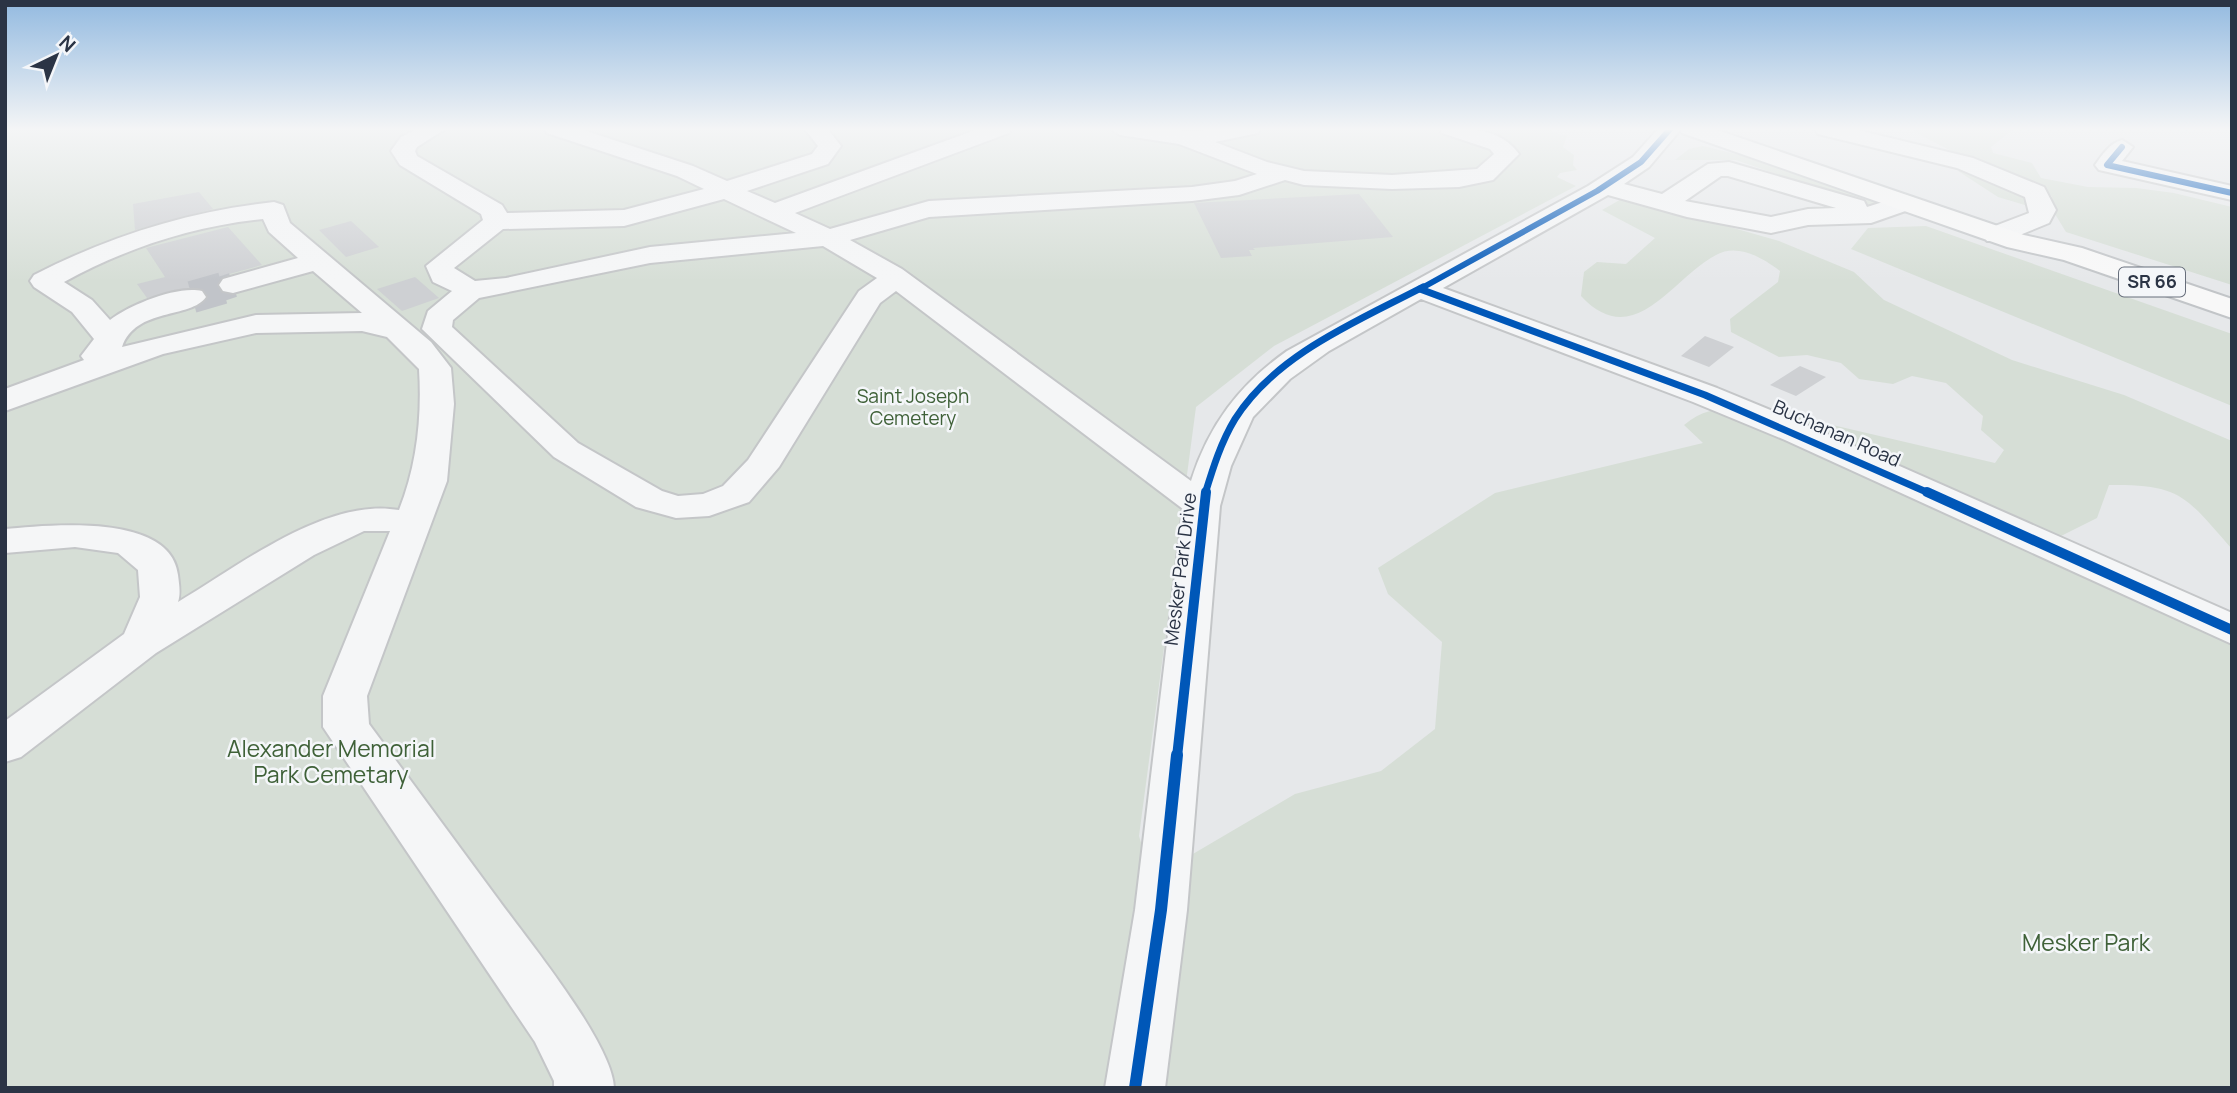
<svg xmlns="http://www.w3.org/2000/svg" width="2237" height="1093" font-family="Manrope,sans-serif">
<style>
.green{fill:#d6ded6}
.building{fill:#ced0d3}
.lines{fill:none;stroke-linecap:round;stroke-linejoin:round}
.minor-tunnel-far1{stroke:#c1c4c9;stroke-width:25;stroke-dasharray:25 12;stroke-linecap:butt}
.minor-tunnel{stroke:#c1c4c9;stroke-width:32;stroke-dasharray:32 16;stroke-linecap:butt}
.minor-casing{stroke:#c4c6c8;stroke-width:4}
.major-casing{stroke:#c2c5c8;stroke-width:4}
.minor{fill:#f5f6f7;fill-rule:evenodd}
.major{fill:#f8f8f8;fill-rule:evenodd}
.cycleway-far3-casing{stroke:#f4f6f9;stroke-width:9}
.cycleway-far2-casing{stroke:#f4f6f9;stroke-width:10}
.cycleway-far1-casing{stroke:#f4f6f9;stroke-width:14}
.cycleway-casing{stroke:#f4f6f9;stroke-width:17}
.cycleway-far3{stroke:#0057b8;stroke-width:6}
.cycleway-far2{stroke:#0057b8;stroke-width:7}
.cycleway-far1{stroke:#0057b8;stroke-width:10}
.cycleway{stroke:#0057b8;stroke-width:12}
.labels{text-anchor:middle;stroke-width:5;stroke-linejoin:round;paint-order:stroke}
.shield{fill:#f4f6f9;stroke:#676e7b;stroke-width:2}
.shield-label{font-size:18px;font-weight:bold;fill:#2b3445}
.park-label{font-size:19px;fill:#3f6138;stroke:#f4f6f9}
.street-label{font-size:19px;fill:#2b3445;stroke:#f4f6f9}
.near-park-label{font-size:23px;fill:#3f6138;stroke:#f4f6f9}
</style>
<rect width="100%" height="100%" fill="#e6e8ea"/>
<!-- green -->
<g class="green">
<path d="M 5,128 L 1540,128 L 1567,136 L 1563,147 L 1574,155 L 1573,165 L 1577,170 L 1560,173 L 1557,177 L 1576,186 L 1274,346 L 1196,407 L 1139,836 L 1152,878 L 1295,794 L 1381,771 L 1435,729 L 1442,642 L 1388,594 L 1378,568 L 1495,493 L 1703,443 L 1684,425 C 1709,404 1733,408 1764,409 L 1995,463 L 2004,450 L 1981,430 L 1983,416 L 1946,383 L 1912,376 L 1893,384 L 1859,379 L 1841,363 L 1807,355 L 1779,357 L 1731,332 L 1730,319 L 1778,282 L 1780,271 C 1763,258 1738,243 1716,255 C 1672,278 1634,353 1581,296 L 1584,272 L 1597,262 L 1626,264 L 1655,238 L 1602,210 L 1625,197 L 1779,241 L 1854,272 L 1884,300 L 2012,360 L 2124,395 L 2232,441 L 2232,549 C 2186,497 2182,484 2109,485 L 2097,518 L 2053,540 L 2232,642 L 2232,1088 L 5,1088 Z"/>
<path d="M 1916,128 L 2015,128 L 1991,147 L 1993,153 L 2032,163 L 2041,178 L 2088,187 L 2136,188 L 2174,193 L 2232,207 L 2232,285 L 2066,232 L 2055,214 L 1998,197 L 1958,171 L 1968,171 L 2035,200 L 2052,197 L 2045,188 L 1957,154 L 1913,131 Z"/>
<path d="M 1703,146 L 1764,161 L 1879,202 L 1878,206 L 1868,206 L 1736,160 L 1675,160 L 1689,149 Z"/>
<path d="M 1926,226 L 2232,334 L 2232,406 L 1851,249 L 1868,228 Z"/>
</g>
<!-- building -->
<g class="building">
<path d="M 199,192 L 213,209 L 135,230 L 133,204 Z"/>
<path d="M 1359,194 L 1393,237 L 1253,248 L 1255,250 L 1249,250 L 1252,256 L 1221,258 L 1194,203 Z"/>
<path d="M 351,221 L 379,247 L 346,257 L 319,230 Z"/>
<path d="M 228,227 L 262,265 L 222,276 L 217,284 L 221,292 L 208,296 L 202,288 L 192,287 L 147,298 L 137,284 L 165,277 L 146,248 Z"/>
<path d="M 415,277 L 439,298 L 402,311 L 377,289 Z"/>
<path d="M 1705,336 L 1734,347 L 1709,367 L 1681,356 Z"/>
<path d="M 1800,366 L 1826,377 L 1796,396 L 1770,385 Z"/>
</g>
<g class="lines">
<!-- minor-tunnel-far1 -->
<path class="minor-tunnel-far1" d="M 221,289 L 233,285"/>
<!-- minor-tunnel -->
<path class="minor-tunnel" d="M 192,297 L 227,287"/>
<!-- minor casing -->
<g class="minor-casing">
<g id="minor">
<path d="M 419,128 L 447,128 L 417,147 L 415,151 L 417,156 L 502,205 L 507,213 L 624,210 L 704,189 L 677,176 L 547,133 L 544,128 L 577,128 L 693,166 L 727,181 L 812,154 L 818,146 L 804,128 L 827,128 L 841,146 L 828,164 L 747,191 L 775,203 L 981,128 L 1012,128 L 1009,133 L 795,213 L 830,229 L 929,201 L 1192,187 L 1235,181 L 1257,174 L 1179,144 L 1120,135 L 1109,128 L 1162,128 L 1185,131 L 1261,128 L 1258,133 L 1215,142 L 1267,162 L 1304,171 L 1392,175 L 1477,169 L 1494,154 L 1490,149 L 1442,133 L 1439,128 C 1468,128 1501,128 1519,154 L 1493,180 L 1459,187 L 1392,189 L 1304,185 L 1285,180 L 1239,195 L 1192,201 L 929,217 L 850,240 L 902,269 L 1191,481 C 1209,425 1239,385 1287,351 L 1588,186 L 1633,157 L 1659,128 L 1682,128 L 1649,167 L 1624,184 L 1662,194 L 1708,164 L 1729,162 L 1864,201 L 1867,207 L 1905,195 L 1914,198 L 1918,203 L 1914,208 L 1871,223 L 1808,225 L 1771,233 L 1687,217 L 1608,195 L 1443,288 L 1717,388 L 1809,426 L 2232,613 L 2232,644 L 1785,440 L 1693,402 L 1421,299 L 1329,351 L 1290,379 L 1253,417 L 1231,466 L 1220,506 L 1187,910 L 1165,1088 L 1105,1088 L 1135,910 L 1183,509 L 896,291 L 880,303 L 779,467 L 749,502 L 709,516 L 676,518 L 636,507 L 554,457 L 422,329 L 428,311 L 452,291 L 433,282 L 426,266 L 483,220 L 481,214 L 400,165 L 391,151 L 401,137 ZM 1721,176 L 1728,176 L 1836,208 L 1808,209 L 1771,217 L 1685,201 ZM 724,199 L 796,233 L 650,247 L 506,278 L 475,281 L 454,268 L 503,229 L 624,226 ZM 823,246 L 877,278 L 859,291 L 748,460 L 723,486 L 703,494 L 678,496 L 662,491 L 578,443 L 452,327 L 453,320 L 479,298 L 650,263 Z"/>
<path d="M 1849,128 L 1973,158 L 2044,187 L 2056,210 L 2049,223 L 2005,241 L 1987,241 L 1983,235 L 1987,229 L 2029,213 L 2025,197 L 1957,168 L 1818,134 L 1815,129 Z"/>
<path d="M 2122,140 L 2133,147 L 2122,161 L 2232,186 L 2232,200 L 2099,170 L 2095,165 C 2102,155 2110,143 2122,140 Z"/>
<path d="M 274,202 L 283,205 L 290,223 L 431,342 L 451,368 L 454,404 L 447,481 L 367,696 L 369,724 C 411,781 453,838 495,895 C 524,935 613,1043 614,1088 L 554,1088 L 554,1081 L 535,1042 L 323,727 L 323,696 L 390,531 L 364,531 L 314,555 L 156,653 L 21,757 L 5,762 L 5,721 L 124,634 L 140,597 L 138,570 L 118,553 L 75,547 L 5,553 L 5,529 C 48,525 171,512 178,575 C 179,584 181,593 178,602 C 239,566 326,497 399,510 C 417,465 422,417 419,369 L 387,337 L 362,331 L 256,333 L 163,354 L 5,411 L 5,389 L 84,360 L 81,356 L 94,339 L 72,312 L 34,287 L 30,281 L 34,275 C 110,236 189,211 274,202 ZM 263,219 L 269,232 L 298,258 L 223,279 L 219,285 L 223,291 L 233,293 L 313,271 L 362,313 L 256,315 L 122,347 C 136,307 191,319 206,297 L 202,291 C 178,285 129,305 110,320 L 92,300 L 64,282 C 126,248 193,226 263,219 Z"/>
</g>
</g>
<!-- major casing -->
<g class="major-casing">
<path id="major" d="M 1679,128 L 1711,128 L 2024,235 L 2082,248 L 2232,299 L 2232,318 L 2064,260 L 2007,247 L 1682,133 Z"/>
</g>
<!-- minor -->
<use href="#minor" class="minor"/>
<!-- major -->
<use href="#major" class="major"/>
<!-- cycleway-far3 casing -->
<g class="cycleway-far3-casing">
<g id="cycleway-far3">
<path d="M 2122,147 L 2107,165 L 2232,193"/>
<path d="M 1420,289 L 1597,191 L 1641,162 L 1671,128"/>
</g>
</g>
<!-- cycleway-far2 casing -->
<g class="cycleway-far2-casing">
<g id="cycleway-far2">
<path d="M 1420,289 L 1705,395 L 1931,494"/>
<path d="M 1205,494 C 1213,468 1221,442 1235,419 C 1276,354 1358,321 1423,287"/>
</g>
</g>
<!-- cycleway-far1 casing -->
<g class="cycleway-far1-casing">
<g id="cycleway-far1">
<path d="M 1927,492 L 2232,630"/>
<path d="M 1177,757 L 1206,492"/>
</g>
</g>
<!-- cycleway casing -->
<g class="cycleway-casing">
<path id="cycleway" d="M 1135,1088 L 1161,910 L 1177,755"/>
</g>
<!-- cycleway-far3 -->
<use href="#cycleway-far3" class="cycleway-far3"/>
<!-- cycleway-far2 -->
<use href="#cycleway-far2" class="cycleway-far2"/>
<!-- cycleway-far1 -->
<use href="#cycleway-far1" class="cycleway-far1"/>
<!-- cycleway -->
<use href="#cycleway" class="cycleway"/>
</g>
<!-- sky -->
<linearGradient id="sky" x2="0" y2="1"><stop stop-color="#93bae0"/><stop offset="0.46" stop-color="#f4f5f6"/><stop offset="1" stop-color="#f4f5f6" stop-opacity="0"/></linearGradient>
<rect width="2237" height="281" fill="url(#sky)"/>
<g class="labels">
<!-- shield labels -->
<rect class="shield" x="2119" y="267.5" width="66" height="29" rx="5"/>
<g class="shield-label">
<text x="2152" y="288">SR 66</text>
</g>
<!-- park labels -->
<g class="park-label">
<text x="913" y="403">Saint Joseph<tspan x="913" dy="22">Cemetery</tspan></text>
</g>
<!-- street labels -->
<g class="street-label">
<text transform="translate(1837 433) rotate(24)" y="7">Buchanan Road</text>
<text transform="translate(1180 569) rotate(-83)" y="7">Mesker Park Drive</text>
</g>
<!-- near-park labels -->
<g class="near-park-label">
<text x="331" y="757">Alexander Memorial<tspan x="331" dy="26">Park Cemetary</tspan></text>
<text x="2086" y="951">Mesker Park</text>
</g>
</g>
<!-- border -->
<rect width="2237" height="1093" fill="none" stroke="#2b3445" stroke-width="14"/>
<!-- north arrow -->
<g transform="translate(56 56) rotate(43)" stroke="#f4f6f9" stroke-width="5" paint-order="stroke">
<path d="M0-5L12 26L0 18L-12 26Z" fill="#2b3445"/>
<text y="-10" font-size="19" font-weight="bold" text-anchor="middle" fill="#2b3445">N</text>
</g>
</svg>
